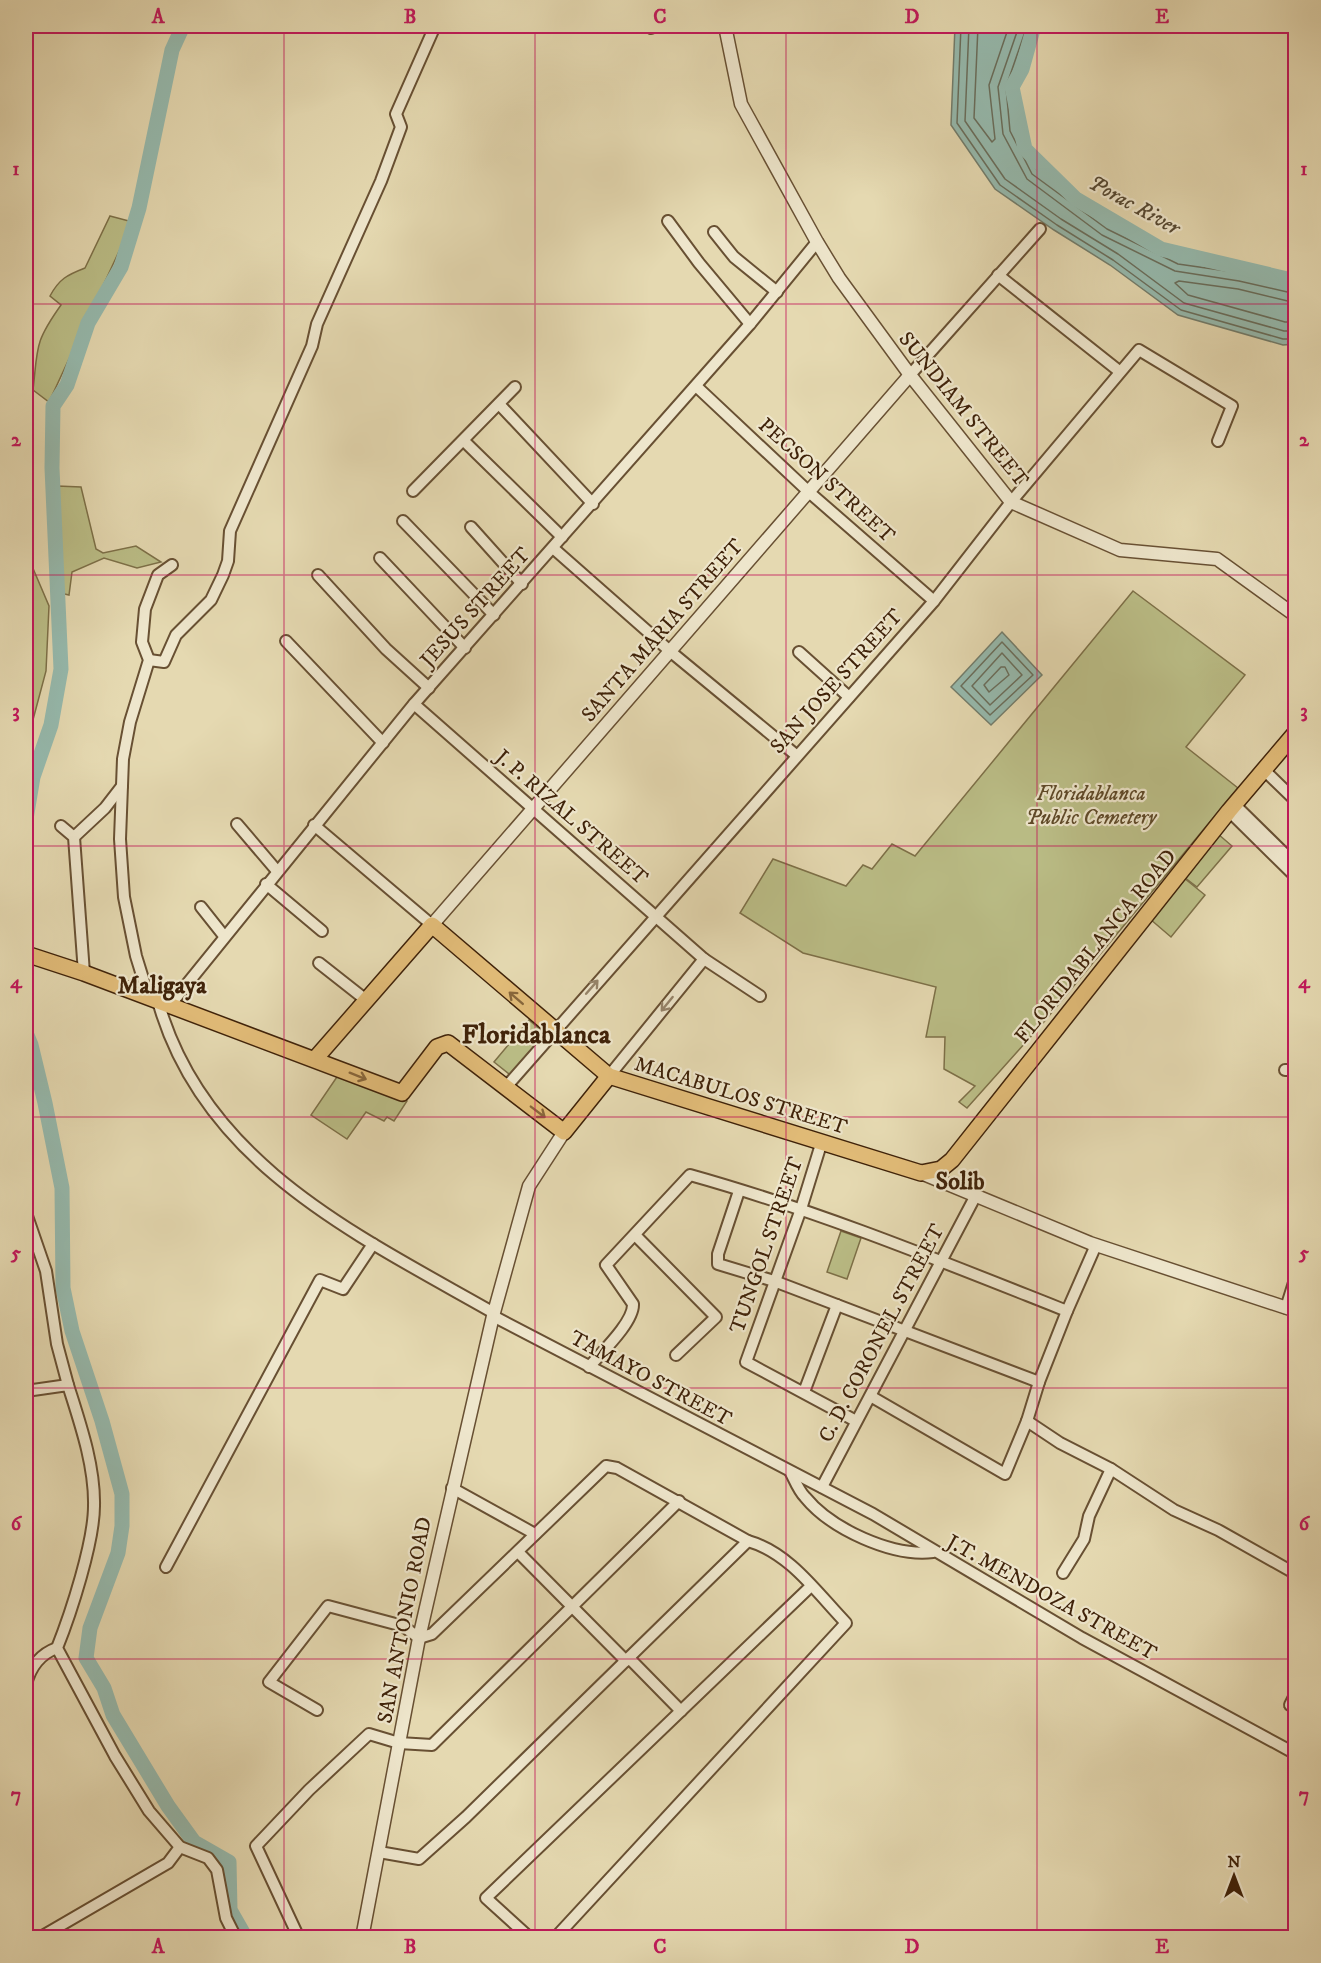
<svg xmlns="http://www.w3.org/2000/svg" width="1321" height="1963" font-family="'IM FELL DW Pica',serif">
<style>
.green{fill:#bbbe87;stroke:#7d7048;stroke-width:1.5}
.water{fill:#96baae;stroke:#737d6c;stroke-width:1.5}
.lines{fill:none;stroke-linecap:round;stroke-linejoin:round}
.shore{stroke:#6a6e5c;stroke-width:1.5}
.stream{stroke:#737d6c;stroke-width:2}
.river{stroke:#96baae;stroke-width:15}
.minor-casing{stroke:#685033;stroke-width:14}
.tertiary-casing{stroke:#685033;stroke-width:15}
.primary-casing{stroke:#3f2209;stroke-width:18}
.minor{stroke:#eee6cc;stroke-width:10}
.tertiary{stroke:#eee6cc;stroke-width:12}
.primary{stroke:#e2bc78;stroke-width:15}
.oneway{stroke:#96846a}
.oneway2{stroke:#88673b}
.grid{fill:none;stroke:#c2185b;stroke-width:1.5;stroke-opacity:0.55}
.labels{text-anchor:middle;stroke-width:4.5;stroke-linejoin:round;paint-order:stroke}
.street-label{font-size:21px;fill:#3f2209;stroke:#eee6cc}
.park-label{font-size:21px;font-style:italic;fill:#5e4928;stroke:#eee6cc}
.water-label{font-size:22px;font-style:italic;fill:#554832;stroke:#eee6cc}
.quarter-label{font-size:24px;font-weight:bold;fill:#3f2209;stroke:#eee6cc}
.district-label{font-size:27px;font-weight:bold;fill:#3f2209;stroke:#eee6cc}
.neatline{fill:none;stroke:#c2185b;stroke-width:2}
.grid-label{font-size:20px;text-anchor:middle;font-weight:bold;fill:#c2185b}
</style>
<rect width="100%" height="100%" fill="#e5d9b1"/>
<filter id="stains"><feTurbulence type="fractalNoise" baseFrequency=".00333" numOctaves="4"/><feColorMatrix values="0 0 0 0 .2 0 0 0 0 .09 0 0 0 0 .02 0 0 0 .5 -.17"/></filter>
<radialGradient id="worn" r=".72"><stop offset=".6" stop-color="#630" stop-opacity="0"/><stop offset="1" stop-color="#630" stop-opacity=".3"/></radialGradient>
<!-- green -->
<g class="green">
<path d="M 110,216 L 129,221 L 122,245 L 49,402 L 33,390 C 38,347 34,343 61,305 L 50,296 C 59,279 67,275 85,268 Z"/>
<path d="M 57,486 L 81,487 L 96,549 L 103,553 L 136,546 L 161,562 L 137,568 L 104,558 L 72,572 L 69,595 L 60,593 Z"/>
<path d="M 26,552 L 49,606 L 46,671 L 30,731 L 26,730 Z"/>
<path d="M 1133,591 L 1245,675 L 1186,747 L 1238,788 L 1043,1023 L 967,1108 L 959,1102 L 975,1086 L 944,1069 L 945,1037 L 926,1037 L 936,987 L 803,953 L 740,913 L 773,859 L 846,886 L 863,865 L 872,869 L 892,844 L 915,856 Z"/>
<path d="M 1218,834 L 1232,846 L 1197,887 L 1184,877 Z"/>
<path d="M 1184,878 L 1205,895 L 1171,937 L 1150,919 Z"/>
<path d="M 529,1020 L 549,1037 L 514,1078 L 494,1062 Z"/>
<path d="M 341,1071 L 399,1096 L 407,1101 L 394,1121 L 387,1117 L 384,1121 L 366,1112 L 347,1139 L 311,1115 Z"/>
<path d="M 841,1231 L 861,1238 L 847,1279 L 827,1272 Z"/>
</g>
<!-- water -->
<g class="water">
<path d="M 955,26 L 1033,26 L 1012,87 L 1015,129 L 1036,169 L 1110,224 L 1180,258 L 1242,267 L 1295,281 L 1295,344 L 1283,345 L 1178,315 L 1110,265 L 1054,230 L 995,189 L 951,125 Z"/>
<path d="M 1002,632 L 1042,675 L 991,725 L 951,687 Z"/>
</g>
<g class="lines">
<!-- shore -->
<g class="shore">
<path d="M 961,26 L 957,123 L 1000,185 L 1057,225 L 1113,260 L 1181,310 L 1283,339 L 1296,339"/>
<path d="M 969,26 L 965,121 L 1005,179 L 1061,219 L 1118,254 L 1184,303 L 1284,331 L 1296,331"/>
<path d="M 978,26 L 974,118 L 992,142 L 995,139 L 989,85 L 1009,26"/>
<path d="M 1019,26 L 998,87 L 1003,134 L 1027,179 L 1102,235 L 1175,271 L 1239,281 L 1296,294"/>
<path d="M 1027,26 L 1006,87 L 1010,131 L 1032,174 L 1107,229 L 1178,264 L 1241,273 L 1296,286"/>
<path d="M 1296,303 L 1238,289 L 1179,281 L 1175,283 L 1188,295 L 1285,322 L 1296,322"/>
<path d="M 1002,642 L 1033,675 L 990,715 L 961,686 Z"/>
<path d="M 1002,653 L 1022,675 L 990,705 L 972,686 Z"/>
<path d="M 1001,667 L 1005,667 L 1009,675 L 989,692 L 984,685 Z"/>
</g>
<!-- stream -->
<path class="stream" d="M 26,775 L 33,777"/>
<!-- river -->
<g class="river">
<path d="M 1034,26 L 1022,69 L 1012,87 L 1025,149 L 1076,199 L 1161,249 L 1296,281"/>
<path d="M 26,819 L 33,777 L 51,725 L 61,669 L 52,468 L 53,406 L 67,385 L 88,323 L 121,267 L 139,208 L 172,50 L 183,26"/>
<path d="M 26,1033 L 31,1045 L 45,1103 L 62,1188 L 63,1288 L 72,1331 L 102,1421 L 122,1494 L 122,1526 L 118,1553 L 90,1628 L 86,1658 L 104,1688 L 113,1715 L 168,1806 L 194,1842 L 229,1862 L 230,1910 L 246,1938"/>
</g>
<!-- minor casing -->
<g class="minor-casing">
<g id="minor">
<path d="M 650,26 L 651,28"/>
<path d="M 668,221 L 699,263 L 750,324"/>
<path d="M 714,232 L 734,257 L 777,292"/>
<path d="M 998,275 L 1119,371"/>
<path d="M 910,375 L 1040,229"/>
<path d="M 696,386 L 810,493 L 934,601"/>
<path d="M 499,404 L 593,504"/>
<path d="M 464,441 L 562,537"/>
<path d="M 413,491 L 515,387"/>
<path d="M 403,521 L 494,615"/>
<path d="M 471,527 L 522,584"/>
<path d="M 553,548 L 671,652 L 796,755"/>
<path d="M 380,558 L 465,648"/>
<path d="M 318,575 L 386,649 L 429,688"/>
<path d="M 286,641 L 383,743"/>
<path d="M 799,652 L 849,697"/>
<path d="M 149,660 L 164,662 L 176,635 L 211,600 L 223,575 L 228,561 L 230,531 L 312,346 L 317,324 L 381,181 L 401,127 L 396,114 L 435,26"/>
<path d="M 414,704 L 704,959 L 760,996"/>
<path d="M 26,712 L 26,713"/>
<path d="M 1264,770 L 1296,801"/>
<path d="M 1235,805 L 1296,865"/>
<path d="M 1229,811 L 1296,877"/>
<path d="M 237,824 L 277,871"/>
<path d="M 314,825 L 432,925"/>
<path d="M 61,826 L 74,837 L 84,973"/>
<path d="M 74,837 L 105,808 L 122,786"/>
<path d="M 266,884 L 322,931"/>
<path d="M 201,907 L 224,936"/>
<path d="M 319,963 L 366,1000"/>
<path d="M 149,998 L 136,956 L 124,897 L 120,839 L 123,759 L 130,722 L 149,660 L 142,642 L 145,609 L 158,575 L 172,565"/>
<path d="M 158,1001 C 203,1164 359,1236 494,1313"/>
<path d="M 170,1005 L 414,704 L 750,324 L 817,242"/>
<path d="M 1285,1070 L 1296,1070"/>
<path d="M 609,1076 L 704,959"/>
<path d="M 506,1087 L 934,601 L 1011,502 L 1139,350 L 1232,406 L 1218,441"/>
<path d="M 822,1141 L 801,1209 L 746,1362 L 856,1421"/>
<path d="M 739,1191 L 718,1254 L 718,1264 L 774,1281 L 1039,1382"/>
<path d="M 26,1213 L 46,1271 L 57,1344 L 68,1385"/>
<path d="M 635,1235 L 716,1317 L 676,1355"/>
<path d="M 1286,1308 L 1296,1276"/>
<path d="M 493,1316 L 873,1514 L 1082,1638 L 1296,1754"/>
<path d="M 589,1367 C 601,1353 634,1322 633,1304 L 606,1265 L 690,1175 C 819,1211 943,1262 1067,1311"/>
<path d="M 26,1391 L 68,1385 C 80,1423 95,1466 94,1506 C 94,1542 71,1613 57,1648 L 115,1756 L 149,1811 L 180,1847 L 208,1858 L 217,1870 L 226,1918 L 236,1938"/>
<path d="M 804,1392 L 837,1305"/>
<path d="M 872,1397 L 1005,1474 L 1027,1421 L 1039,1382 L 1067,1311 L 1096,1245"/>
<path d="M 1027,1421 L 1060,1443 L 1111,1469 L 1174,1510 L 1218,1530 L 1296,1574"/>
<path d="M 791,1473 C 795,1481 799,1491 805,1497 C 831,1529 892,1557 933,1552"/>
<path d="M 822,1487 L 975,1197"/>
<path d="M 452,1488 L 535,1534"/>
<path d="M 518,1552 L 626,1661"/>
<path d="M 166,1567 L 320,1280 L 343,1289 L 373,1244"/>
<path d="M 1063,1573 L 1084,1539 L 1089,1516 L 1111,1469"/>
<path d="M 629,1658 L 681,1711"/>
<path d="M 26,1684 C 31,1666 40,1654 57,1648"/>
<path d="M 1290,1705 L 1296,1693"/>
<path d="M 317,1710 L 269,1682 L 328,1606 L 403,1626 L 419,1638 L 432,1634 L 606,1466 L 617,1468 L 748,1541 C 790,1553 817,1593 846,1623 L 555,1938"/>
<path d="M 379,1852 L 419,1859 L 466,1817 L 748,1541"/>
<path d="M 39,1938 L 168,1863 L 180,1847"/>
<path d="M 299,1938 L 256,1846 L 309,1790 L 369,1734 L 399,1743 L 432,1745 L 679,1501"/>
<path d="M 530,1938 L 486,1898 L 810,1587"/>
</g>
</g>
<!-- tertiary casing -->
<g class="tertiary-casing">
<g id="tertiary">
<path d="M 725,26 L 741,104 L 817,242 L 839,278 L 910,375 L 1011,502 L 1120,550 L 1217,559 L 1296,616"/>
<path d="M 432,925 L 910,375"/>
<path d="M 921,1173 L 1090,1243 L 1296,1311"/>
<path d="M 362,1938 L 419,1638 L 493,1316 L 529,1186 L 564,1132"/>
</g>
</g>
<!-- primary casing -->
<g class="primary-casing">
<g id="primary">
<path d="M 26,954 L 84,973 L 402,1093 L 437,1047 L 448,1043 L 564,1132 L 609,1076"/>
<path d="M 315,1059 L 432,925 L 609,1076 L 921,1173 L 941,1169 L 952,1160 L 1229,811 L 1296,732"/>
</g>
</g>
<!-- minor -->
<use href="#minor" class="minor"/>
<!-- tertiary -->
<use href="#tertiary" class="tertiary"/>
<!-- primary -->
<use href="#primary" class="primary"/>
</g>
<!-- one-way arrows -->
<defs><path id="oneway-shaft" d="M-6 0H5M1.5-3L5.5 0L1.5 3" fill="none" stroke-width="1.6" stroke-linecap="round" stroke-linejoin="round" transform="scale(1.5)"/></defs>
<g class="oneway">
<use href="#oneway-shaft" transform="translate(592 987) rotate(-49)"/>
<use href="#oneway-shaft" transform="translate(667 1004) rotate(129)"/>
</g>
<g class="oneway2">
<use href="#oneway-shaft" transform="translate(516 998) rotate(-139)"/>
<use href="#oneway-shaft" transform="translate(358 1076) rotate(22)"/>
<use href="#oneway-shaft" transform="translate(538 1112) rotate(37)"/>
</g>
<!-- grid -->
<path class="grid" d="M 284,26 L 284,1938M 535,26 L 535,1938M 786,26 L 786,1938M 1037,26 L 1037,1938M 26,304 L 1296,304M 26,575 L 1296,575M 26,846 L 1296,846M 26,1117 L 1296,1117M 26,1388 L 1296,1388M 26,1659 L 1296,1659"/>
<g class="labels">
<!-- street labels -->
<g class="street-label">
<text transform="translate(964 409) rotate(51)" y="7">SUNDIAM STREET</text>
<text transform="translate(827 480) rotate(42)" y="7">PECSON STREET</text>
<text transform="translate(475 607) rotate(-48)" y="7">JESUS STREET</text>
<text transform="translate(662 630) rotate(-49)" y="7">SANTA MARIA STREET</text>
<text transform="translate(836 681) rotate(-48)" y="7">SAN JOSE STREET</text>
<text transform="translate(572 817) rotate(41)" y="7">J. P. RIZAL STREET</text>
<text transform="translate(1095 946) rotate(-51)" y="7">FLORIDABLANCA ROAD</text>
<text transform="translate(741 1095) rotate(17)" y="7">MACABULOS STREET</text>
<text transform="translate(766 1245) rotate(-71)" y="7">TUNGOL STREET</text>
<text transform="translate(881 1333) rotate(-62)" y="7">C. D. CORONEL STREET</text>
<text transform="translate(651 1378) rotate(28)" y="7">TAMAYO STREET</text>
<text transform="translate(1052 1597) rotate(29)" y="7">J.T. MENDOZA STREET</text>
<text transform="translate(404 1620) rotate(-79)" y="7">SAN ANTONIO ROAD</text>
</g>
<!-- park labels -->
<g class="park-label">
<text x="1091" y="800">Floridablanca<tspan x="1091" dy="24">Public Cemetery</tspan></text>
</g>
<!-- water labels -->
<g class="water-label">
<text transform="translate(1135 204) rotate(29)" y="8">Porac River</text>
</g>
<!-- quarter labels -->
<g class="quarter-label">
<text x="162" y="993">Maligaya</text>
<text x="960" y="1189">Solib</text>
</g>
<!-- district labels -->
<g class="district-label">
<text x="536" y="1043">Floridablanca</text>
</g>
</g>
<!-- margin -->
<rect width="1321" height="1963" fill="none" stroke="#e5d9b1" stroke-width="66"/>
<!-- north arrow -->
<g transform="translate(1234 1876)" stroke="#eee6cc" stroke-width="4.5" paint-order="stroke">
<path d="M0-4.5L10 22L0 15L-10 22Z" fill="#3f2209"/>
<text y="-9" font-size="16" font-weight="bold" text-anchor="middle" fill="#3f2209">N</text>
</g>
<rect x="33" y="33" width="1255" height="1897" class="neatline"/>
<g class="grid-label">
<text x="158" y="23">A</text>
<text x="410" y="23">B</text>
<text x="660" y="23">C</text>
<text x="912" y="23">D</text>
<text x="1162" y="23">E</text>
<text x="16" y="175">1</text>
<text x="1304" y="175">1</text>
<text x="16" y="446">2</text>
<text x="1304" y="446">2</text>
<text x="16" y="717">3</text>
<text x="1304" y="717">3</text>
<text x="16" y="988">4</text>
<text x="1304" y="988">4</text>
<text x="16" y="1259">5</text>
<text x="1304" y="1259">5</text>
<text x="16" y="1530">6</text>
<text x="1304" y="1530">6</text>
<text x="16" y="1801">7</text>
<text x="1304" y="1801">7</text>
<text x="158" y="1953">A</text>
<text x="410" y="1953">B</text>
<text x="660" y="1953">C</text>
<text x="912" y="1953">D</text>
<text x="1162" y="1953">E</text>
</g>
<rect width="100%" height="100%" filter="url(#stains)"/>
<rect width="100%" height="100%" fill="url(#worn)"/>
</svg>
